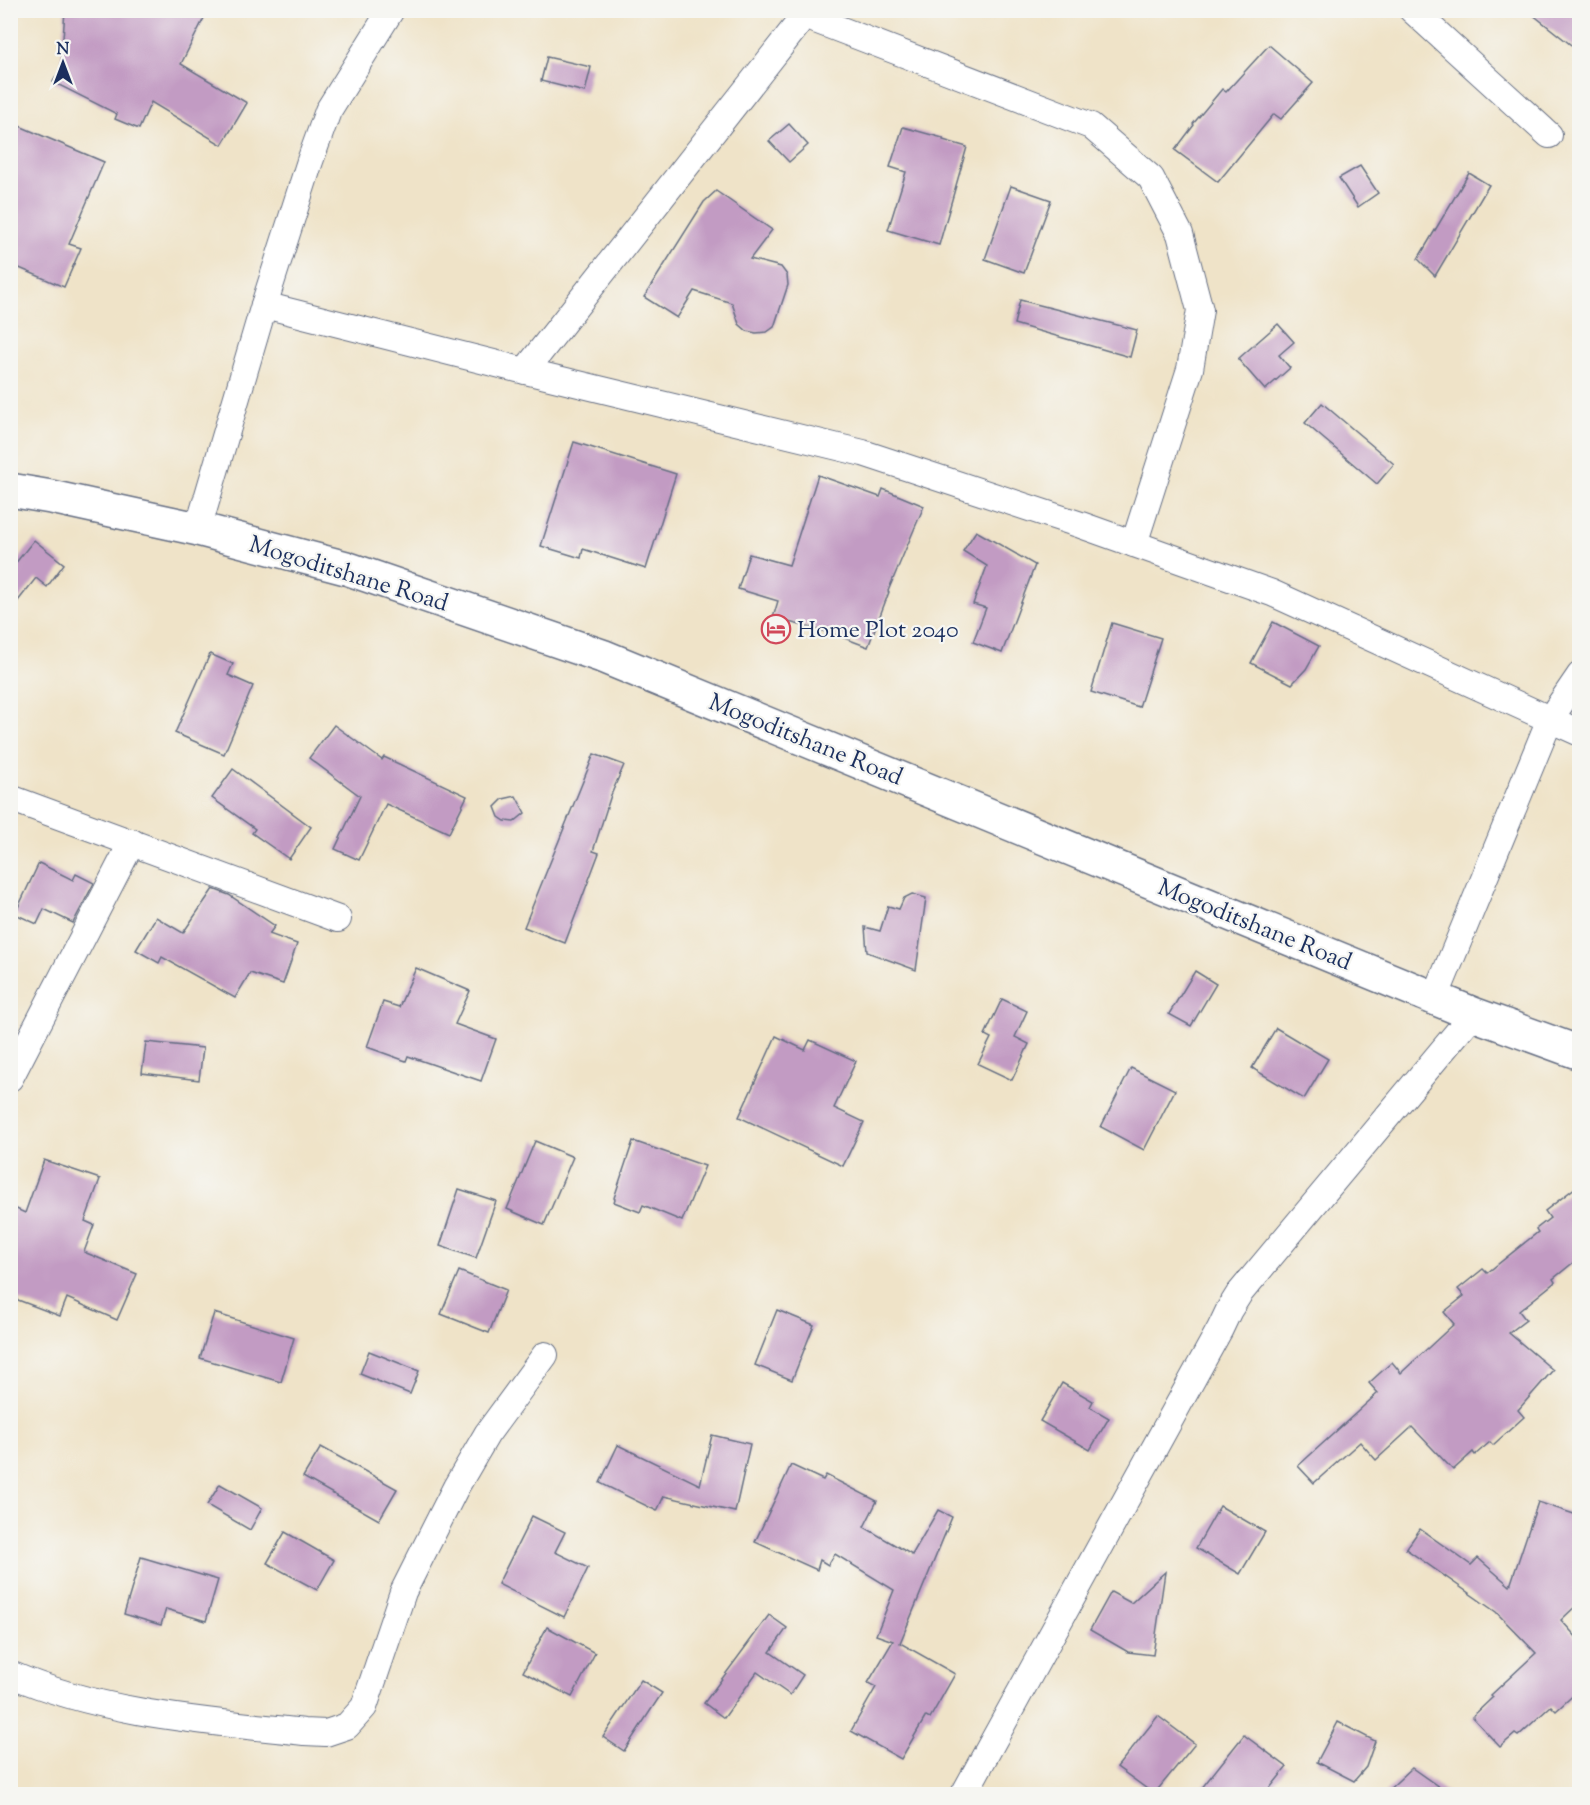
<svg xmlns="http://www.w3.org/2000/svg" width="1590" height="1805" font-family="'Sorts Mill Goudy',serif">
<style>
.building{fill:#c29bc3}
.lines{fill:none;stroke-linecap:round;stroke-linejoin:round}
.street-casing{stroke:#656e83;stroke-width:28}
.secondary-casing{stroke:#656e83;stroke-width:36}
.street{stroke:#fff;stroke-width:26}
.secondary{stroke:#fff;stroke-width:33}
.labels{text-anchor:middle;stroke-width:4.5;stroke-linejoin:round;paint-order:stroke}
.street-label{font-size:24px;fill:#1b2f5e;stroke:#f6f6f2}
.poi-label{font-size:24px;fill:#1b2f5e;stroke:#f6f6f2;text-anchor:start}
</style>
<rect width="100%" height="100%" fill="#f6f6f2"/>
<filter id="ink" filterUnits="userSpaceOnUse"><feTurbulence type="fractalNoise" baseFrequency=".0167" numOctaves="2"/><feDisplacementMap in="SourceGraphic" scale="12" xChannelSelector="R" yChannelSelector="G"/><feConvolveMatrix kernelMatrix="1 2 1 2 8 2 1 2 1" color-interpolation-filters="sRGB"/></filter>
<filter id="wash" filterUnits="userSpaceOnUse"><feTurbulence type="fractalNoise" baseFrequency=".008" numOctaves="4" result="noise"/><feDisplacementMap in="SourceGraphic" scale="24" xChannelSelector="R" yChannelSelector="G"/><feGaussianBlur stdDeviation="1.35" result="paint"/><feColorMatrix in="noise" values="0 0 0 0 0 0 0 0 0 0 0 0 0 0 0 0 0 1.4 0 .05"/><feComposite in="paint" operator="in"/></filter>
<g filter="url(#wash)">
<rect width="100%" height="100%" fill="#efe3c8"/>
<g id="blocks">
<!-- building -->
<g class="building">
<path d="M 65,10 L 208,10 L 181,64 L 247,103 L 222,145 L 151,102 L 139,129 L 115,119 L 117,114 L 53,82 L 61,68 Z"/>
<path d="M 1527,10 L 1580,10 L 1580,52 Z"/>
<path d="M 1269,45 L 1313,83 L 1281,119 L 1274,114 L 1218,182 L 1175,150 L 1194,125 L 1193,124 L 1222,89 L 1226,92 Z"/>
<path d="M 547,57 L 591,67 L 585,92 L 541,81 Z"/>
<path d="M 10,122 L 104,162 L 69,244 L 81,248 L 64,287 L 10,264 Z"/>
<path d="M 789,124 L 808,145 L 789,162 L 769,141 Z"/>
<path d="M 903,127 L 943,138 L 943,140 L 967,147 L 939,245 L 888,230 L 906,172 L 890,167 Z"/>
<path d="M 1360,166 L 1378,193 L 1358,207 L 1339,178 Z"/>
<path d="M 1469,173 L 1489,185 L 1435,276 L 1418,259 Z"/>
<path d="M 1011,186 L 1051,200 L 1024,273 L 985,259 Z"/>
<path d="M 716,191 L 772,230 L 750,259 L 781,267 L 787,275 L 788,285 L 774,327 L 767,332 L 756,333 L 747,331 L 739,324 L 732,303 L 694,291 L 677,318 L 644,297 L 704,202 Z"/>
<path d="M 1020,300 L 1137,330 L 1130,357 L 1014,324 Z"/>
<path d="M 1278,324 L 1294,342 L 1279,355 L 1290,368 L 1265,390 L 1238,359 Z"/>
<path d="M 1322,403 L 1394,464 L 1377,484 L 1305,423 Z"/>
<path d="M 574,442 L 676,474 L 646,569 L 583,549 L 581,558 L 541,546 Z"/>
<path d="M 818,475 L 880,497 L 883,489 L 924,506 L 888,591 L 889,592 L 868,647 L 831,633 L 773,618 L 778,601 L 738,589 L 749,554 L 789,565 Z"/>
<path d="M 976,531 L 1035,565 L 1002,653 L 973,642 L 986,608 L 973,604 L 987,566 L 963,551 Z"/>
<path d="M 34,540 L 64,564 L 47,587 L 36,578 L 10,611 L 10,570 Z"/>
<path d="M 1273,622 L 1319,646 L 1306,669 L 1292,684 L 1251,663 Z"/>
<path d="M 1112,623 L 1161,638 L 1139,707 L 1091,692 Z"/>
<path d="M 210,654 L 233,664 L 228,675 L 253,686 L 224,754 L 175,733 Z"/>
<path d="M 334,725 L 382,760 L 384,757 L 467,796 L 449,833 L 386,804 L 359,860 L 335,849 L 360,796 L 309,758 Z"/>
<path d="M 594,754 L 624,765 L 611,795 L 593,851 L 599,853 L 565,943 L 524,927 Z"/>
<path d="M 233,769 L 311,827 L 289,859 L 252,833 L 255,829 L 212,798 Z"/>
<path d="M 516,796 L 525,813 L 514,822 L 505,821 L 499,817 L 495,807 L 503,799 Z"/>
<path d="M 39,863 L 73,880 L 76,874 L 94,883 L 73,923 L 44,909 L 37,924 L 15,914 Z"/>
<path d="M 213,889 L 229,895 L 275,926 L 269,934 L 297,944 L 283,984 L 250,973 L 235,998 L 162,957 L 159,963 L 136,950 L 156,917 L 183,933 Z"/>
<path d="M 912,894 L 926,898 L 916,970 L 867,952 L 865,927 L 880,931 L 888,906 L 899,909 L 904,898 Z"/>
<path d="M 416,968 L 470,991 L 455,1024 L 496,1039 L 481,1081 L 408,1056 L 406,1061 L 367,1047 L 383,1002 L 399,1007 Z"/>
<path d="M 1195,971 L 1216,984 L 1191,1026 L 1169,1014 Z"/>
<path d="M 1002,999 L 1027,1011 L 1015,1037 L 1029,1044 L 1012,1080 L 978,1064 L 991,1038 L 985,1035 Z"/>
<path d="M 1276,1028 L 1328,1059 L 1304,1099 L 1252,1068 Z"/>
<path d="M 776,1036 L 805,1050 L 810,1040 L 856,1061 L 834,1108 L 864,1122 L 843,1166 L 739,1117 Z"/>
<path d="M 146,1042 L 203,1048 L 199,1080 L 142,1073 Z"/>
<path d="M 1131,1068 L 1175,1090 L 1144,1150 L 1101,1127 Z"/>
<path d="M 535,1141 L 573,1157 L 544,1225 L 507,1209 Z"/>
<path d="M 633,1141 L 705,1166 L 682,1221 L 643,1205 L 640,1212 L 614,1202 L 615,1199 L 614,1198 Z"/>
<path d="M 44,1160 L 100,1179 L 85,1221 L 94,1225 L 84,1252 L 137,1274 L 117,1320 L 67,1298 L 60,1316 L 10,1297 L 10,1206 L 25,1213 Z"/>
<path d="M 1580,1184 L 1580,1257 L 1553,1279 L 1555,1282 L 1519,1311 L 1526,1320 L 1509,1333 L 1553,1370 L 1518,1410 L 1524,1417 L 1493,1445 L 1490,1442 L 1475,1455 L 1473,1452 L 1453,1470 L 1412,1427 L 1376,1460 L 1360,1442 L 1314,1483 L 1298,1466 L 1378,1393 L 1369,1383 L 1392,1362 L 1401,1373 L 1454,1324 L 1444,1312 L 1464,1296 L 1458,1289 L 1483,1269 L 1487,1273 L 1538,1232 L 1536,1229 L 1550,1218 L 1545,1211 Z"/>
<path d="M 459,1189 L 496,1201 L 476,1258 L 440,1246 Z"/>
<path d="M 459,1271 L 506,1290 L 489,1333 L 441,1314 Z"/>
<path d="M 777,1310 L 814,1325 L 792,1380 L 755,1365 Z"/>
<path d="M 214,1313 L 294,1338 L 281,1382 L 200,1358 Z"/>
<path d="M 369,1351 L 419,1371 L 410,1394 L 360,1374 Z"/>
<path d="M 1062,1383 L 1093,1401 L 1090,1407 L 1109,1418 L 1090,1450 L 1040,1421 Z"/>
<path d="M 712,1435 L 750,1444 L 735,1512 L 664,1496 L 657,1511 L 600,1483 L 618,1445 L 700,1485 Z"/>
<path d="M 321,1447 L 397,1489 L 379,1520 L 303,1477 Z"/>
<path d="M 791,1465 L 823,1480 L 826,1475 L 877,1501 L 864,1527 L 912,1555 L 938,1510 L 952,1517 L 900,1643 L 955,1674 L 930,1718 L 926,1716 L 901,1759 L 851,1731 L 876,1687 L 868,1683 L 893,1641 L 876,1635 L 894,1590 L 835,1554 L 828,1565 L 820,1560 L 817,1570 L 755,1542 Z"/>
<path d="M 220,1484 L 262,1508 L 250,1530 L 207,1505 Z"/>
<path d="M 1538,1502 L 1580,1516 L 1580,1602 L 1561,1620 L 1579,1640 L 1579,1690 L 1556,1711 L 1551,1706 L 1518,1736 L 1515,1734 L 1500,1747 L 1472,1717 L 1493,1697 L 1491,1695 L 1536,1653 L 1496,1612 L 1406,1549 L 1420,1529 L 1471,1565 L 1478,1558 L 1510,1586 Z"/>
<path d="M 1220,1506 L 1265,1532 L 1240,1574 L 1196,1548 Z"/>
<path d="M 532,1516 L 565,1532 L 555,1552 L 588,1568 L 564,1617 L 498,1584 Z"/>
<path d="M 285,1532 L 334,1560 L 317,1590 L 267,1563 Z"/>
<path d="M 141,1557 L 218,1580 L 206,1621 L 166,1609 L 161,1625 L 124,1614 Z"/>
<path d="M 1165,1572 L 1153,1655 L 1128,1652 L 1090,1630 L 1111,1592 L 1131,1603 Z"/>
<path d="M 769,1615 L 787,1628 L 770,1652 L 803,1675 L 790,1695 L 757,1672 L 724,1718 L 704,1703 Z"/>
<path d="M 547,1627 L 595,1653 L 572,1697 L 523,1672 Z"/>
<path d="M 641,1680 L 662,1693 L 624,1751 L 603,1737 Z"/>
<path d="M 1158,1716 L 1195,1744 L 1154,1794 L 1117,1767 Z"/>
<path d="M 1338,1722 L 1375,1741 L 1366,1767 L 1354,1781 L 1317,1762 Z"/>
<path d="M 1244,1735 L 1287,1767 L 1265,1794 L 1197,1794 Z"/>
<path d="M 1412,1768 L 1449,1794 L 1384,1794 Z"/>
</g>
</g>
</g>
<g filter="url(#ink)">
<use href="#blocks" fill-opacity="0" stroke="#656e83" stroke-width="1.5"/>
<g class="lines">
<!-- street casing -->
<g class="street-casing">
<g id="street">
<path d="M 1412,10 L 1549,135"/>
<path d="M 805,16 L 1091,126 L 1151,178 L 1180,234 L 1200,310 L 1190,369 L 1134,544"/>
<path d="M 264,305 L 525,371 L 863,453 L 1081,525 L 1272,593 L 1580,733"/>
<path d="M 525,371 L 809,10"/>
<path d="M 198,529 L 264,305 L 310,161 L 328,111 L 391,10"/>
<path d="M 10,798 L 338,919"/>
<path d="M 1435,998 L 1550,719 L 1580,675"/>
<path d="M 10,1078 L 132,842"/>
<path d="M 10,1674 C 103,1714 204,1721 304,1732 L 326,1733 L 347,1726 L 364,1707 L 403,1592 L 456,1487 L 487,1434 L 545,1355"/>
<path d="M 964,1794 L 1220,1329 L 1229,1310 L 1239,1294 L 1473,1014"/>
</g>
</g>
<!-- secondary casing -->
<g class="secondary-casing">
<path id="secondary" d="M 10,490 L 51,497 L 198,529 L 346,568 L 602,656 L 1473,1014 L 1580,1053"/>
</g>
<!-- street -->
<use href="#street" class="street"/>
<!-- secondary -->
<use href="#secondary" class="secondary"/>
</g>
</g>
<!-- icons -->
<defs>
<g id="hotel-ring" transform="scale(1.5)"><circle r="9.5" fill="#f6f6f2" stroke="#d1495b" stroke-width="1.5"/><path d="M-6-4.5h1.5V1H6V5H4.5V3h-9V5H-6ZM-4 0a1.8 1.8 0 1 1 3.6 0ZM.5 0V-2.5h3Q6-2.5 6 0Z" fill="#d1495b"/></g>
</defs>
<g fill-rule="evenodd">
<use href="#hotel-ring" x="776" y="629"/>
</g>
<g class="labels">
<!-- street labels -->
<g class="street-label">
<text transform="translate(349 573) rotate(17)" y="8">Mogoditshane Road</text>
<text transform="translate(806 739) rotate(22)" y="8">Mogoditshane Road</text>
<text transform="translate(1255 924) rotate(22)" y="8">Mogoditshane Road</text>
</g>
<!-- poi labels -->
<g class="poi-label">
<text x="797" y="637">Home Plot 2040</text>
</g>
</g>
<!-- margin -->
<rect width="1590" height="1805" fill="none" stroke="#f6f6f2" stroke-width="36"/>
<!-- north arrow -->
<g transform="translate(63 63)" stroke="#f6f6f2" stroke-width="4.5" paint-order="stroke">
<path d="M0-4.5L10 22L0 15L-10 22Z" fill="#1b2f5e"/>
<text y="-9" font-size="16" font-weight="bold" text-anchor="middle" fill="#1b2f5e">N</text>
</g>
</svg>
